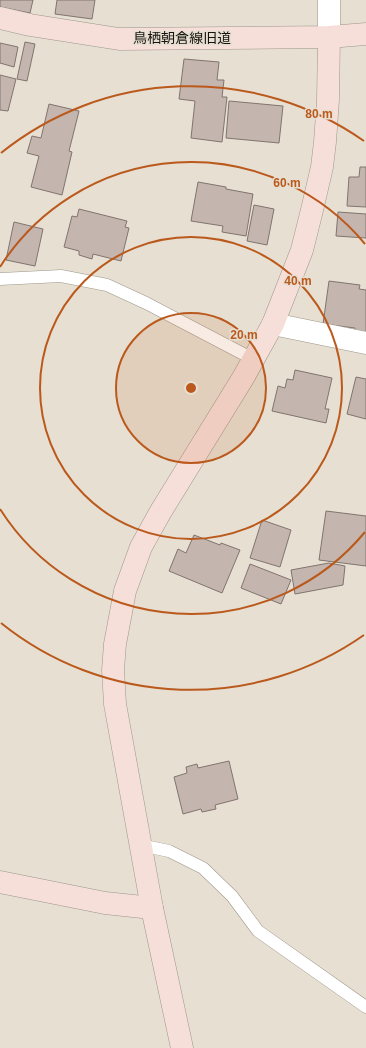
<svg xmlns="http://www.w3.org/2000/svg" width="366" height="1048" font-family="Arial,'Noto Sans JP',sans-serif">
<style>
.building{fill:#c4b6af;stroke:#81746e}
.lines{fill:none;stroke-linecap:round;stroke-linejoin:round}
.lane-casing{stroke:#9d978a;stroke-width:13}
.street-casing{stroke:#9d978a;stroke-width:23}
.secondary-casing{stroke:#9d978a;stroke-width:23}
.lane{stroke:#fff;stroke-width:12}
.street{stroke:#fff;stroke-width:22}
.secondary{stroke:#f6ded9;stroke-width:22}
.ring{fill:none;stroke:#bb591c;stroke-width:2}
.labels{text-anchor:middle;stroke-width:3;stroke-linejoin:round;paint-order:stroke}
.street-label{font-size:14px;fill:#16130f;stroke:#e6dfd2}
.centre{fill:#bb591c;stroke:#e6dfd2;stroke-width:2}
.ring-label{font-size:12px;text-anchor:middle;font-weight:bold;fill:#bb591c;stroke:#e6dfd2;stroke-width:3;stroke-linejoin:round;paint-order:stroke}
</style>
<rect width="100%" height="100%" fill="#e6dfd2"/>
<!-- building -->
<g class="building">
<path d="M 0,0 L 33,0 L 30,13 L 0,7 Z"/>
<path d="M 57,0 L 95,0 L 92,19 L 55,14 Z"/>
<path d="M 25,42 L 35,44 L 27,81 L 17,79 Z"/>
<path d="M 0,43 L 18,47 L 14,67 L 0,63 Z"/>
<path d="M 184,59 L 219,62 L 217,80 L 224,80 L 222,97 L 227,97 L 222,142 L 191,138 L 195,101 L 179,99 Z"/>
<path d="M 0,75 L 16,79 L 8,111 L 0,110 Z"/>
<path d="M 229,101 L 283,106 L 279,143 L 226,138 Z"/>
<path d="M 49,104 L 79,111 L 69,151 L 72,152 L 62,195 L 31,187 L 39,156 L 27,153 L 32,136 L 41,138 Z"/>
<path d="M 360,167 L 366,167 L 366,207 L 347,206 L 349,177 L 359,177 Z"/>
<path d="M 198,182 L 226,187 L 226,189 L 253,194 L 246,236 L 222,232 L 223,226 L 191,221 Z"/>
<path d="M 254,205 L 274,209 L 267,245 L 247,241 Z"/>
<path d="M 79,209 L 127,221 L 125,227 L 129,228 L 121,261 L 93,254 L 92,259 L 79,255 L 79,251 L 64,247 L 72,216 L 77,217 Z"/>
<path d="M 338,212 L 366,214 L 366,238 L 336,236 Z"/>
<path d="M 14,222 L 43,229 L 35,266 L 6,260 Z"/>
<path d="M 329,281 L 360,285 L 359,289 L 366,290 L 366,333 L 354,332 L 355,328 L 323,324 Z"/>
<path d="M 295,370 L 332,378 L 325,409 L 329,409 L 326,423 L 272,411 L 278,386 L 285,388 L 287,379 L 293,380 Z"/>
<path d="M 356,377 L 366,379 L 366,419 L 347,414 Z"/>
<path d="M 326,511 L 366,516 L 366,566 L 319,560 Z"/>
<path d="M 262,520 L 291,530 L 280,567 L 250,558 Z"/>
<path d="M 194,535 L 220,545 L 221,543 L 240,550 L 222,593 L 169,571 L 178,549 L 186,553 Z"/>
<path d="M 329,563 L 345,566 L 343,585 L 295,594 L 291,570 Z"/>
<path d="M 250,564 L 291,580 L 281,604 L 241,588 Z"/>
<path d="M 229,761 L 238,799 L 215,805 L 216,809 L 202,812 L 201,809 L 183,814 L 174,777 L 187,773 L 186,767 L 197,764 L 198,768 Z"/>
</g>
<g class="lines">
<!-- lane casing -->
<g class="lane-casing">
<g id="lane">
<path d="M 0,279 L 61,276 L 107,285 L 146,303 L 253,359"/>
<path d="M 140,845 L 169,851 L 203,868 L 232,896 L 258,931 L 366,1007"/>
</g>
</g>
<!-- street casing -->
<g class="street-casing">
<g id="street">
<path d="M 329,0 L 329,37"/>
<path d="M 273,324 L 366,343"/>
</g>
</g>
<!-- secondary casing -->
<g class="secondary-casing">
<g id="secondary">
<path d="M 0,18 L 30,25 L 119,39 L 329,37 L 366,34"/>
<path d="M 0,882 L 105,903 L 152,908"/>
<path d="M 182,1048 L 152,908 L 115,704 L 113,670 L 115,644 L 125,591 L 141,547 L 161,511 L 243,378 L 273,324 L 302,250 L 312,210 L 322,167 L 325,142 L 328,100 L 329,37"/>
</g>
</g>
<!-- lane -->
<use href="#lane" class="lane"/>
<!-- street -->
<use href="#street" class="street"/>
<!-- secondary -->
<use href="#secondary" class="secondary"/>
</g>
<!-- distance rings -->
<circle cx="191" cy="388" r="75" fill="#bb591c" fill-opacity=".12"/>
<g class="ring">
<circle cx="191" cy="388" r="75"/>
<circle cx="191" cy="388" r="151"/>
<path d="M365 532A226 226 0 0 1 0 509M0 267A226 226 0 0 1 365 244"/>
<path d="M364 635A302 302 0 0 1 1 623M1 153A302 302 0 0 1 364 141"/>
</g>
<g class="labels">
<!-- street labels -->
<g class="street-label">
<text x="182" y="43">鳥栖朝倉線旧道</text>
</g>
</g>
<circle cx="191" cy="388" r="6" class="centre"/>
<g class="ring-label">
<text x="319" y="118">80 m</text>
<text x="287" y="187">60 m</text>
<text x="298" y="285">40 m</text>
<text x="244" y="339">20 m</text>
</g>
</svg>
